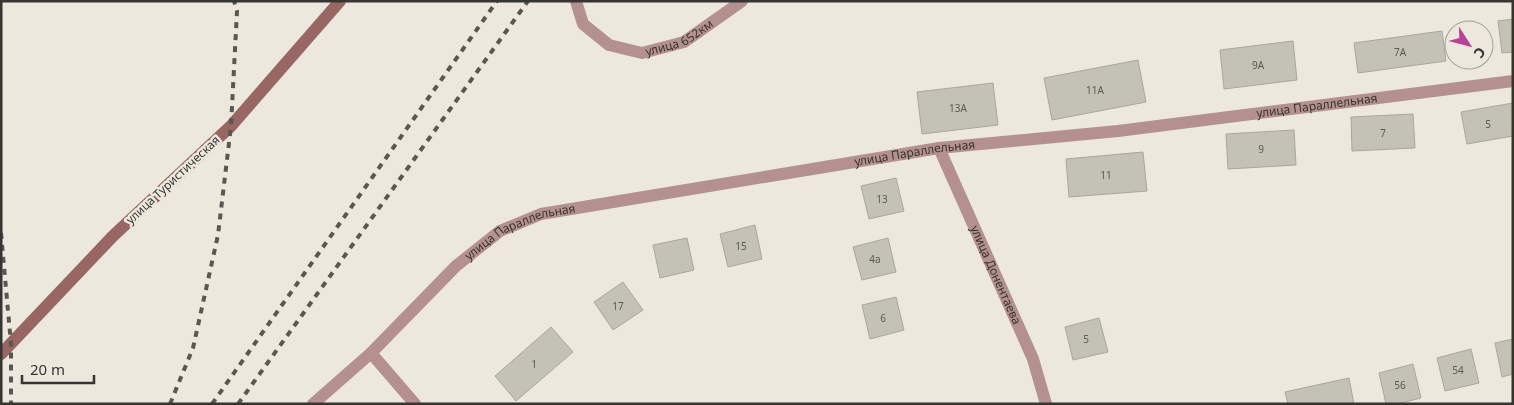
<svg xmlns="http://www.w3.org/2000/svg" width="1514" height="405" font-family="'Noto Sans',sans-serif">
<style>
.building{fill:#c4c1b7;stroke:#a9a69c}
.lines{fill:none;stroke-linecap:round;stroke-linejoin:round}
.street{stroke:#b4918e;stroke-width:12}
.secondary{stroke:#986663;stroke-width:12}
.rail{stroke:#595752;stroke-width:4;stroke-dasharray:6 6;stroke-linecap:butt}
.labels{text-anchor:middle;stroke-width:5;stroke-linejoin:round;paint-order:stroke}
.number-label{font-size:10px;fill:#5a5852}
.street-label{font-size:12px;fill:#373531;stroke:#ece8de}
</style>
<rect width="100%" height="100%" fill="#ece8de"/>
<!-- building -->
<g class="building">
<path d="M 1513,19 L 1513,52 L 1502,53 L 1498,21 Z"/>
<path d="M 1442,31 L 1446,61 L 1358,73 L 1354,43 Z"/>
<path d="M 1293,41 L 1297,80 L 1224,89 L 1220,50 Z"/>
<path d="M 1138,60 L 1146,102 L 1052,120 L 1044,78 Z"/>
<path d="M 993,83 L 998,125 L 922,134 L 917,92 Z"/>
<path d="M 1513,103 L 1513,136 L 1467,144 L 1461,112 Z"/>
<path d="M 1413,114 L 1415,148 L 1352,151 L 1351,117 Z"/>
<path d="M 1294,130 L 1296,165 L 1228,169 L 1226,134 Z"/>
<path d="M 1143,152 L 1147,191 L 1069,197 L 1066,159 Z"/>
<path d="M 896,178 L 904,211 L 869,219 L 861,186 Z"/>
<path d="M 755,225 L 762,259 L 728,267 L 720,234 Z"/>
<path d="M 687,238 L 694,270 L 660,278 L 653,245 Z"/>
<path d="M 888,238 L 896,272 L 862,280 L 853,247 Z"/>
<path d="M 623,282 L 643,310 L 613,330 L 594,302 Z"/>
<path d="M 896,297 L 904,330 L 870,339 L 862,305 Z"/>
<path d="M 1099,318 L 1108,352 L 1073,360 L 1065,327 Z"/>
<path d="M 551,327 L 573,352 L 516,401 L 495,376 Z"/>
<path d="M 1513,339 L 1513,374 L 1502,377 L 1495,343 Z"/>
<path d="M 1471,349 L 1479,383 L 1445,391 L 1437,358 Z"/>
<path d="M 1413,364 L 1421,398 L 1397,404 L 1386,404 L 1379,373 Z"/>
<path d="M 1349,378 L 1354,404 L 1288,404 L 1285,392 Z"/>
</g>
<g class="lines">
<!-- street -->
<g class="street">
<path id="s1" d="M 576,1 L 583,24 L 609,45 L 642,53 L 684,42 L 742,1"/>
<path id="s2" d="M 939,148 L 1033,359 L 1046,404"/>
<path id="s3" d="M 371,353 L 456,266 L 500,231 L 541,214 L 939,148 L 1118,131 L 1513,81"/>
<path d="M 313,404 L 371,353 L 415,404"/>
</g>
<!-- secondary -->
<path class="secondary" d="M 1,354 L 113,236 L 231,126 L 340,1"/>
<!-- rail -->
<g class="rail">
<path d="M 1,233 L 11,344 L 11,404"/>
<path d="M 170,404 L 193,348 L 218,235 L 231,126 L 237,11 L 234,1"/>
<path d="M 212,404 L 497,1"/>
<path d="M 238,404 L 528,1"/>
</g>
</g>
<g class="labels">
<!-- number labels -->
<g class="number-label">
<text x="1400" y="56">7А</text>
<text x="1258" y="69">9А</text>
<text x="1095" y="94">11А</text>
<text x="958" y="112">13А</text>
<text x="1488" y="128">5</text>
<text x="1383" y="137">7</text>
<text x="1261" y="153">9</text>
<text x="1106" y="179">11</text>
<text x="882" y="203">13</text>
<text x="741" y="250">15</text>
<text x="875" y="263">4а</text>
<text x="618" y="310">17</text>
<text x="883" y="322">6</text>
<text x="1086" y="343">5</text>
<text x="534" y="368">1</text>
<text x="1458" y="374">54</text>
<text x="1400" y="389">56</text>
</g>
<!-- street labels -->
<g class="street-label">
<text dy="4" stroke="none"><textPath href="#s1" startOffset="132">улица 652км</textPath></text>
<text dy="4" stroke="none"><textPath href="#s3" startOffset="1006">улица Параллельная</textPath></text>
<text dy="4" stroke="none"><textPath href="#s3" startOffset="601">улица Параллельная</textPath></text>
<text transform="translate(173 180) rotate(-43)" y="4">улица Туристическая</text>
<text dy="4" stroke="none"><textPath href="#s3" startOffset="196">улица Параллельная</textPath></text>
<text dy="4" stroke="none"><textPath href="#s2" startOffset="139">улица Донентаева</textPath></text>
</g>
</g>
<!-- border -->
<rect width="1514" height="405" fill="none" stroke="#373531" stroke-width="5"/>
<!-- north arrow -->
<g transform="translate(1469 45) rotate(126)"><circle r="24" fill="#ece8de" stroke="#a4a099"/>
<path d="M0-4L9 19L0 12L-9 19Z" fill="#b94297"/>
<text y="-8" font-size="14" font-weight="bold" text-anchor="middle" fill="#373531">С</text>
</g>
<!-- scale -->
<path d="M22 375v8h72v-8" fill="none" stroke="#373531" stroke-width="2.5"/>
<text x="30" y="375" font-size="15" fill="#373531" stroke="#ece8de" stroke-width="4" paint-order="stroke">20 m</text>
</svg>
